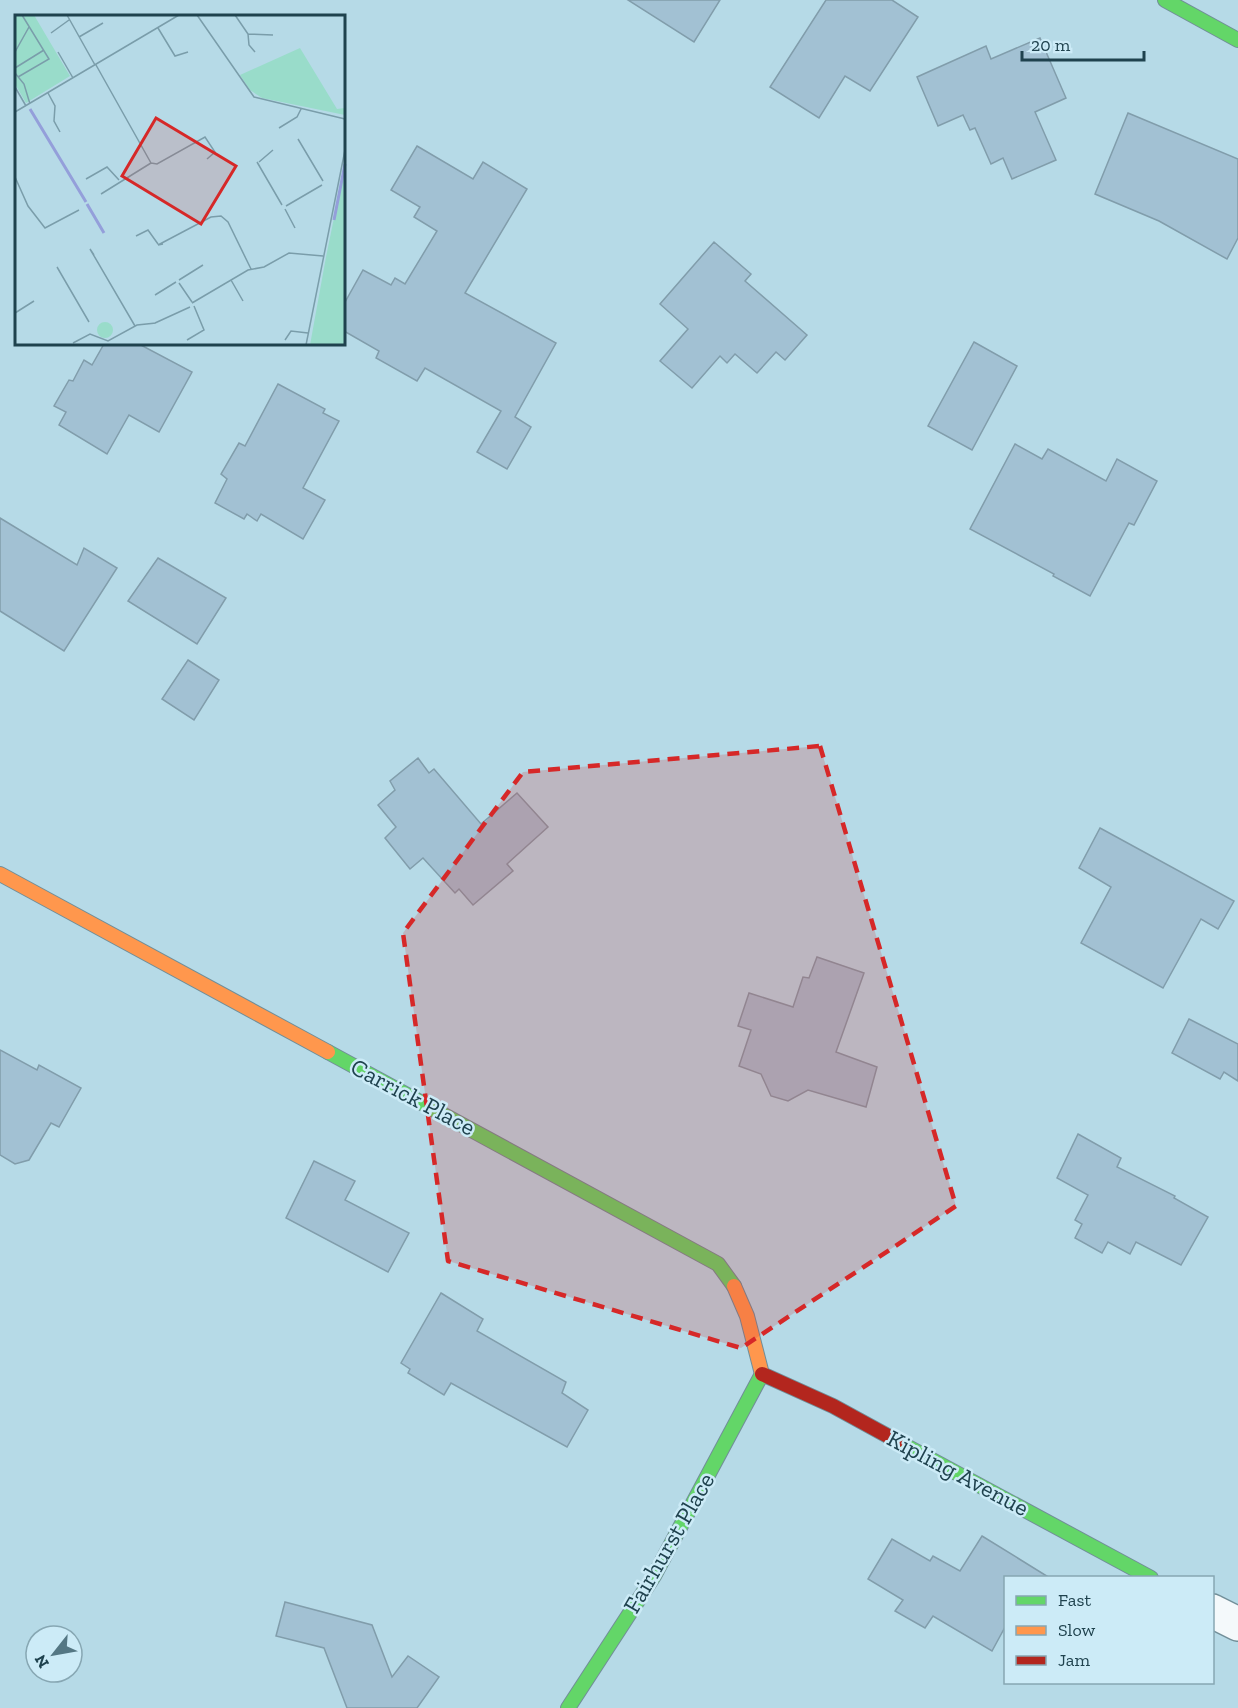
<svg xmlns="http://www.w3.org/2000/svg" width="1238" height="1708" font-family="'Zilla Slab',serif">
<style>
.building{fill:#a2c1d3;stroke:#819dab;stroke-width:1.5}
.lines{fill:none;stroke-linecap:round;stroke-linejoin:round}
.street-casing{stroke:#718e98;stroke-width:36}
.fast-casing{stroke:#718e98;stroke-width:16}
.slow-casing{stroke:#718e98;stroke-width:16}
.jam-casing{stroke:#718e98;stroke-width:16}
.street{stroke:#f4f9fb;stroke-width:33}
.fast{stroke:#63d668;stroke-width:14}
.slow{stroke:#ff974d;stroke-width:14}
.jam{stroke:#b3261e;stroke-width:14}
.marked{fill:#d62828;fill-opacity:0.2;stroke:#d62828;stroke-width:4.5;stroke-dasharray:12 8;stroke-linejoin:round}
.labels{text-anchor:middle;stroke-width:5;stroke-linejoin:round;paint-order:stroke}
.street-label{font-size:24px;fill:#1f424e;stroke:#ccebf7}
.inset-river{fill:none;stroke:#949fda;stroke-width:3}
.inset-road{fill:none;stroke:#7a9daa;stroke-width:1.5}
.view{fill:#d62828;fill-opacity:0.15;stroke:#d62828;stroke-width:3}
.inset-edge{fill:none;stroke:#1f424e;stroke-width:3}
</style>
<rect width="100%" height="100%" fill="#b6dae7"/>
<!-- building -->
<g class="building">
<path d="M 628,0 L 720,0 L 694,42 Z"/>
<path d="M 826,0 L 892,0 L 918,17 L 870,91 L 845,76 L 819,118 L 770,87 Z"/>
<path d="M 1040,38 L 1066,98 L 1035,112 L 1056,160 L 1012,179 L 1003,158 L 991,164 L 975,128 L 970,130 L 963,115 L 938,126 L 917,77 L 986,46 L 991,59 Z"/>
<path d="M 1128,113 L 1238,159 L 1238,238 L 1227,259 L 1159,221 L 1095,194 Z"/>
<path d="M 417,146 L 473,179 L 483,162 L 527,189 L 465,293 L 556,343 L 515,417 L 531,427 L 507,469 L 477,452 L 501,411 L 425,368 L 417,381 L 376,358 L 379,351 L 344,331 L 344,304 L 363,270 L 391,285 L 395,278 L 405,284 L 437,231 L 414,217 L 420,207 L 391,190 Z"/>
<path d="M 714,242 L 751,274 L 745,281 L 807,335 L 785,360 L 776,352 L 757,373 L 735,354 L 727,363 L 720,356 L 692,388 L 660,361 L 688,329 L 660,304 Z"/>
<path d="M 974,342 L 1017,366 L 972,450 L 928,426 Z"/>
<path d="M 104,344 L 139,344 L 192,372 L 159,432 L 129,415 L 107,454 L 59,425 L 66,412 L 54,406 L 69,380 L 73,381 L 84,360 L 92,365 Z"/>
<path d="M 278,384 L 325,409 L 323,413 L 339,421 L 303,488 L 325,500 L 303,539 L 261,514 L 257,521 L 247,514 L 244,519 L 215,503 L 227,479 L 221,474 L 239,443 L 245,446 Z"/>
<path d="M 1015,444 L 1042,459 L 1048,449 L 1106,481 L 1117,459 L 1157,481 L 1134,525 L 1129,523 L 1090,596 L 1053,576 L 1054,574 L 970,529 Z"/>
<path d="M 0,518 L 77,565 L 84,548 L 117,568 L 64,651 L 0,611 Z"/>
<path d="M 158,558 L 226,598 L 197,644 L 128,601 Z"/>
<path d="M 188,660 L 219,680 L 194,720 L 162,699 Z"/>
<path d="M 418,758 L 429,773 L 434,769 L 481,824 L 517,793 L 548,827 L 507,864 L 513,871 L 473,905 L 459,889 L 455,893 L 423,858 L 410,869 L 385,838 L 396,827 L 378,805 L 395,790 L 390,781 Z"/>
<path d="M 1100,828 L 1234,901 L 1218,929 L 1201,919 L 1163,988 L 1081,943 L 1111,887 L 1079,868 Z"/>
<path d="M 817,957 L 864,973 L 836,1052 L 877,1067 L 866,1107 L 808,1090 L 788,1101 L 771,1096 L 761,1074 L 739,1066 L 751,1030 L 738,1026 L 749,993 L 793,1007 L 803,977 L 809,978 Z"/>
<path d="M 1189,1019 L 1238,1044 L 1238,1081 L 1224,1072 L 1220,1079 L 1172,1053 Z"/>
<path d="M 0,1050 L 37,1070 L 39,1065 L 81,1088 L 59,1127 L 51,1123 L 29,1160 L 15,1164 L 0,1155 Z"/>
<path d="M 1078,1134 L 1121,1158 L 1117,1167 L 1175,1196 L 1174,1198 L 1208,1217 L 1181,1265 L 1136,1242 L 1130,1254 L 1108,1242 L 1102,1253 L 1075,1238 L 1082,1224 L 1075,1220 L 1088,1195 L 1057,1178 Z"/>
<path d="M 314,1161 L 355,1181 L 345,1200 L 409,1233 L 388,1272 L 286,1218 Z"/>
<path d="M 441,1293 L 483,1319 L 477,1331 L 566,1382 L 562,1393 L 588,1410 L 567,1447 L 451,1383 L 444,1395 L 408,1373 L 410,1369 L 401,1363 Z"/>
<path d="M 982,1536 L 1050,1578 L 1005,1578 L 1005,1627 L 992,1651 L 933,1616 L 925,1628 L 895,1611 L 903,1600 L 868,1579 L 892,1539 L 930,1561 L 933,1556 L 960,1571 Z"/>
<path d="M 285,1602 L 372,1625 L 392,1677 L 408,1656 L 439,1677 L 417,1708 L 347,1708 L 324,1648 L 276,1636 Z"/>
</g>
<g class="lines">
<!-- street casing -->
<g class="street-casing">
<path id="street" d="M 1212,1611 L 1238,1624"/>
</g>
<!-- fast casing -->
<g class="fast-casing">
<g id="fast">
<path d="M 1165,0 L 1238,40"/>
<path d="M 328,1052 L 718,1264 L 734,1286"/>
<path d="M 897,1441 L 1151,1578"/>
<path d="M 568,1708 L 654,1576 L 762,1374"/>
</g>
</g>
<!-- slow casing -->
<g class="slow-casing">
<g id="slow">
<path d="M 0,874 L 328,1052"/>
<path d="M 734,1286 L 747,1316 L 762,1374"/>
</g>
</g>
<!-- jam casing -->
<g class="jam-casing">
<path id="jam" d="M 762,1374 L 833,1406 L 897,1441"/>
</g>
<!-- street -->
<use href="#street" class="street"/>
<!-- fast -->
<use href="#fast" class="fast"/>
<!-- slow -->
<use href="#slow" class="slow"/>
<!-- jam -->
<use href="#jam" class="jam"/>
</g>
<!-- marked area -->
<path class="marked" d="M 820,746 L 956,1206 L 741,1348 L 448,1261 L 403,933 L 523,772 Z"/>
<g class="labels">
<!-- street labels -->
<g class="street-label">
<text transform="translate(413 1097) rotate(28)" y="8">Carrick Place</text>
<text transform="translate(958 1473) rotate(28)" y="8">Kipling Avenue</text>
<text transform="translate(669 1543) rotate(-60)" y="8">Fairhurst Place</text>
</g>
</g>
<!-- overview -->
<g transform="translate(15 15)">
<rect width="330" height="330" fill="#b6dae7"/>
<path d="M 0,0 L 19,0 L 55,61 L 11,88 L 0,69 ZM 285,33 L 322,94 L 330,93 L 330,100 L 247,83 L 235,75 L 225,60 ZM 330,149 L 330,330 L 295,330 L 311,242 ZM82 315a8 8 0 1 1 16 0a8 8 0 1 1-16 0Z" fill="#99dcca"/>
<path class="inset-river" d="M 15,94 L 71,187M 72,189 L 89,218M 319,205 L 330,149"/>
<path class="inset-road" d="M 52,0 L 80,50M 182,0 L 239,82 L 330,104M 220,0 L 233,19M 143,13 L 160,41 L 173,37M 36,18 L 54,5M 233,19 L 258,20M 233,19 L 234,30 L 240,37M 64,22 L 88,8M 0,37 L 14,12M 43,37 L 58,63M 81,50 L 136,148M 0,53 L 29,35M 0,58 L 9,69 L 15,89M 3,62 L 34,44 L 7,0M 0,72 L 11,91M 33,78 L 40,91 L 39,106 L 45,117M 0,97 L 164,0M 264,113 L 282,102 L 286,94M 283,124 L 308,166M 244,147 L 258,135M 136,148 L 142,149 L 190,122 L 200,137 L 192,144M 245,152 L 242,147 L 267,190M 0,162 L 13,191 L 30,213 L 64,195M 71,164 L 92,152 L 104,165M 86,179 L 136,148M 271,191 L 307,170M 270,194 L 280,213M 121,221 L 133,215 L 143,229M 148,229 L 143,230 L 196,202 L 206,201 L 213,207 L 236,254M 79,240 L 75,234 L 120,311M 45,257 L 42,252 L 74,307M 164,265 L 188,250M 216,265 L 228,286M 164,268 L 177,287M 140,280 L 161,267M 177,288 L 233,255 L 249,252 L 274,238 L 308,241M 0,298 L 19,286M 140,308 L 175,292M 172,325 L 189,315 L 179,291M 270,325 L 276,316 L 293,318M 58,328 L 75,319 L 93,326 L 122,310 L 141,308M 291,330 L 330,135"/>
<path class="view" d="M 141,103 L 221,151 L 186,209 L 107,161 Z"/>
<rect width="330" height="330" class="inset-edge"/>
</g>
<!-- legend -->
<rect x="1004" y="1576" width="210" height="108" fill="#ccebf7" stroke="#87a7b3" stroke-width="1.5"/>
<rect x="1016" y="1596" width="30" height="9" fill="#63d668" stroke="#87a7b3" stroke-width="1.5"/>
<text x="1058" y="1606" font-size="18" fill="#1f424e">Fast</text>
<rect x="1016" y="1626" width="30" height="9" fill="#ff974d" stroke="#87a7b3" stroke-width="1.5"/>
<text x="1058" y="1636" font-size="18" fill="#1f424e">Slow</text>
<rect x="1016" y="1656" width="30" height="9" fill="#b3261e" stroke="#87a7b3" stroke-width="1.5"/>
<text x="1058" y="1666" font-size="18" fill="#1f424e">Jam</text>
<!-- north arrow -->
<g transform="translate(54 1654) rotate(239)"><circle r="28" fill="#ccebf7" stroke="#87a7b3" stroke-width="1.5"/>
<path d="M0-4.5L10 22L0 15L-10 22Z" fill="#547784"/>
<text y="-9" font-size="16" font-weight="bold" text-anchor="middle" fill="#1f424e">N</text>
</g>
<!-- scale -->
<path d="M1022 51v9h122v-9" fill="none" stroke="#1f424e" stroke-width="3"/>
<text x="1031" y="51" font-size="18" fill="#1f424e" stroke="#ccebf7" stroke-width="4.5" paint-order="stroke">20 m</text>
</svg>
